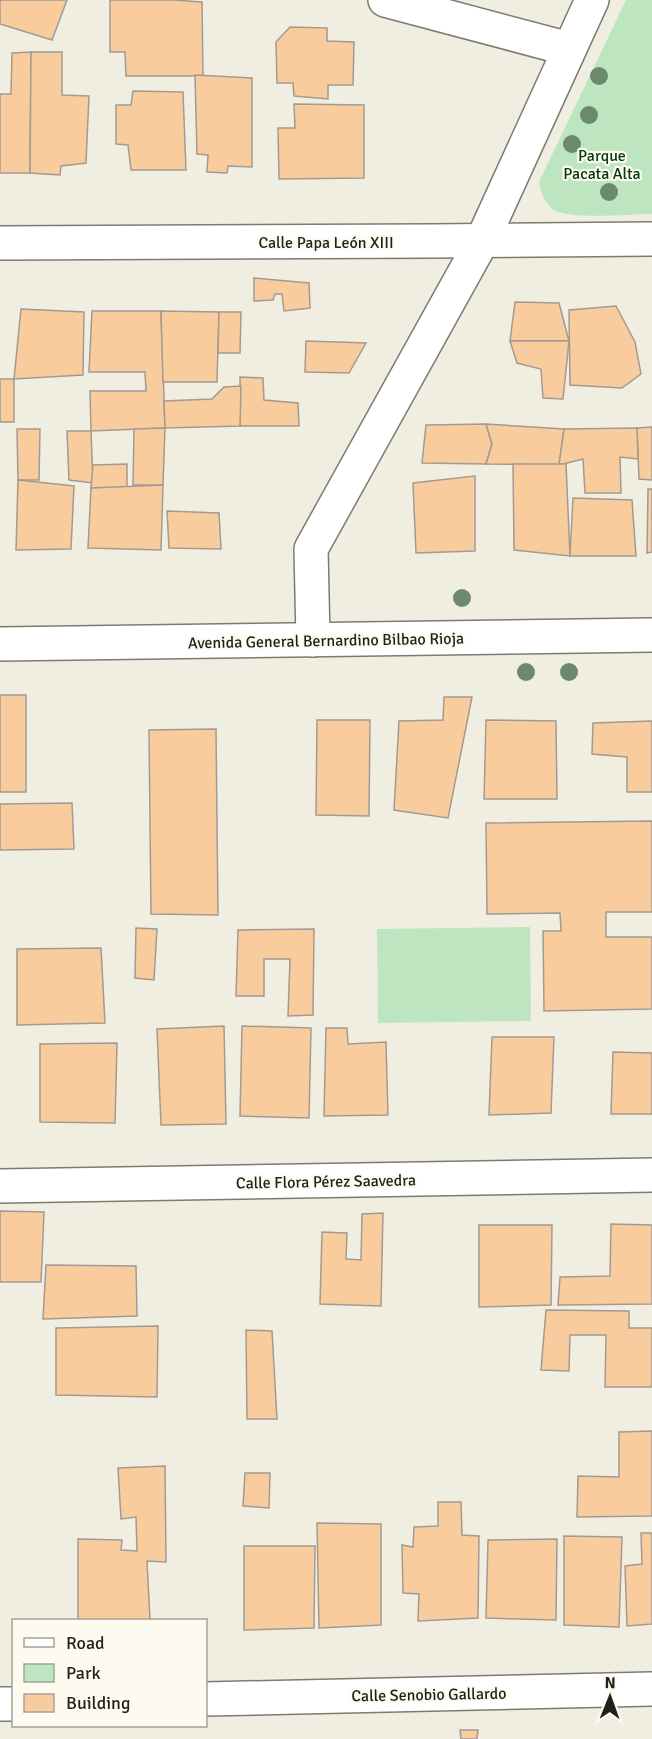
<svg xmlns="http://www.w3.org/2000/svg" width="652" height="1739" font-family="Signika,sans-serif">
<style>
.green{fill:#bde6c0}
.building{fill:#f9cc9d;stroke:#a39a91;stroke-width:1.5}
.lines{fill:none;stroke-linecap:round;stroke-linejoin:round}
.minor-casing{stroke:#7d7b70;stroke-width:36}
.minor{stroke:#fff;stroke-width:33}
.tree{fill:#6c896c}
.labels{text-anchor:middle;stroke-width:4.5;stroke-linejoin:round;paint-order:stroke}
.park-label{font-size:16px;fill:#00370d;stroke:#fdfbef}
.street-label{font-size:16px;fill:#201f1b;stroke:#fdfbef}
</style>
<rect width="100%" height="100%" fill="#f0eee1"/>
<!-- green -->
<g class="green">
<path d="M 626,0 L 652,0 L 652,214 C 630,214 571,220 554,210 C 544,203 541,193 539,182 Z"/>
<path d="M 530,927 L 531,1021 L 378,1023 L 377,929 Z"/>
</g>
<!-- building -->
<g class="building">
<path d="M 0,0 L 67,0 L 52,40 L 0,24 Z"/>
<path d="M 110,0 L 173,0 L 202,2 L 203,76 L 126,76 L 125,52 L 110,52 Z"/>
<path d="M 290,27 L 327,28 L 327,41 L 354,42 L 353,85 L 328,85 L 328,99 L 294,96 L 293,83 L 277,83 L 276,42 Z"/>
<path d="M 31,52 L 30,173 L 0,173 L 0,94 L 11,94 L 12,53 Z"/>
<path d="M 31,52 L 62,52 L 62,95 L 89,96 L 86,163 L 61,166 L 60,175 L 30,173 Z"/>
<path d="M 195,75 L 252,78 L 252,167 L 228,166 L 227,173 L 207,172 L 208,155 L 197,154 Z"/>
<path d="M 133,91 L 183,92 L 186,170 L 131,170 L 128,145 L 116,144 L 116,105 L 131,105 Z"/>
<path d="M 294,104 L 364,105 L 364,178 L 279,179 L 278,128 L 295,128 Z"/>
<path d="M 254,278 L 309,283 L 310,308 L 284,311 L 282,294 L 275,294 L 273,300 L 254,301 Z"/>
<path d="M 515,302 L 559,303 L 569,341 L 510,341 Z"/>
<path d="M 616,306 L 635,342 L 641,374 L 622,388 L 570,385 L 569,310 Z"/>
<path d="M 21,309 L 84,312 L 83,375 L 14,379 Z"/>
<path d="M 92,311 L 161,311 L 165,428 L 91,431 L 90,391 L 146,391 L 145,372 L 89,372 Z"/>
<path d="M 161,311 L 219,312 L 217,382 L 163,382 Z"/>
<path d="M 219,312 L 241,312 L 240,353 L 218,353 Z"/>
<path d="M 306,341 L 366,343 L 349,373 L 305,372 Z"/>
<path d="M 510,341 L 569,341 L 563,399 L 543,398 L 541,369 L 517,363 Z"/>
<path d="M 240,377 L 263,378 L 264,400 L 298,403 L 299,426 L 240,426 Z"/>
<rect x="0" y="379" width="14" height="43"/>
<path d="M 241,386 L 240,426 L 165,428 L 164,401 L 212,399 L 224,387 Z"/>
<path d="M 486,424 L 492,444 L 486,464 L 422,463 L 426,425 Z"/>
<path d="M 486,424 L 564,429 L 559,465 L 486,464 L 492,444 Z"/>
<path d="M 652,427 L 652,480 L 639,479 L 637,428 Z"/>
<path d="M 165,428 L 163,485 L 133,485 L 134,429 Z"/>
<path d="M 637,428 L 638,459 L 620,457 L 621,493 L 585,493 L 583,459 L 559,465 L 564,429 Z"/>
<path d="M 17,429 L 40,429 L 39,480 L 18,480 Z"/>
<path d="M 67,431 L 91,431 L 93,483 L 69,480 Z"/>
<path d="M 127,464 L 127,488 L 91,488 L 93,465 Z"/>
<path d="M 513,464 L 566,464 L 570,556 L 514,550 Z"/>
<path d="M 475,476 L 475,551 L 416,553 L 413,483 Z"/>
<path d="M 18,480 L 74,486 L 71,549 L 16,550 Z"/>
<path d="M 163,485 L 161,550 L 88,548 L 91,488 Z"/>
<path d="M 648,489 L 652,489 L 652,552 L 647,553 Z"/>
<path d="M 573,498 L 632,500 L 636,556 L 570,556 Z"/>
<path d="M 167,511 L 219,513 L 221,549 L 169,548 Z"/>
<rect x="0" y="695" width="26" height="97"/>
<path d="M 444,697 L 472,697 L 448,818 L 394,810 L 399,721 L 443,720 Z"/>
<path d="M 317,720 L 370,720 L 369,816 L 316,815 Z"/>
<path d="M 486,720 L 556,721 L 557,799 L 484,799 Z"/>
<path d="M 652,721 L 652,792 L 627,792 L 627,757 L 592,754 L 593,723 Z"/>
<path d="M 216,729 L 218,915 L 151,914 L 149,730 Z"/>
<path d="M 72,803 L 74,849 L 0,850 L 0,804 Z"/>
<path d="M 652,821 L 652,912 L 606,912 L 606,937 L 652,937 L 652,1009 L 544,1011 L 543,931 L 561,931 L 560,913 L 487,914 L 486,823 Z"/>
<path d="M 136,928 L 157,929 L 154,980 L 135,978 Z"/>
<path d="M 314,929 L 313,1015 L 288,1016 L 290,959 L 264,959 L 264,996 L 236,996 L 238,930 Z"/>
<path d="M 101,948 L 105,1023 L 17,1025 L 17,949 Z"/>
<path d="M 224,1026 L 226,1124 L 161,1125 L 157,1029 Z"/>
<path d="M 242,1026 L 311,1028 L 309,1118 L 240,1116 Z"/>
<path d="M 326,1028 L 347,1028 L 348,1044 L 386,1042 L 388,1115 L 324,1116 Z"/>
<path d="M 492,1037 L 554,1037 L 551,1113 L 489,1115 Z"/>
<path d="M 117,1043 L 115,1123 L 40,1122 L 40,1044 Z"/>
<path d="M 613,1052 L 652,1053 L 652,1114 L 611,1114 Z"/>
<path d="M 0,1211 L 44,1212 L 41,1282 L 0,1282 Z"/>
<path d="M 383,1213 L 381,1306 L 320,1304 L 322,1232 L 347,1233 L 346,1259 L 361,1260 L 362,1214 Z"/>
<path d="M 611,1224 L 652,1225 L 652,1304 L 558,1305 L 560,1277 L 610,1276 Z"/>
<path d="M 479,1225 L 552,1225 L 551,1305 L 479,1307 Z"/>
<path d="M 46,1265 L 136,1266 L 137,1316 L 43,1319 Z"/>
<path d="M 546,1310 L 629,1311 L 629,1328 L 652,1328 L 652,1387 L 605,1387 L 606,1335 L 570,1335 L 569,1371 L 541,1370 Z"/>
<path d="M 158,1326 L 157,1397 L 56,1395 L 56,1328 Z"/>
<path d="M 246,1330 L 272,1331 L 277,1419 L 247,1419 Z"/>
<path d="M 652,1431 L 652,1516 L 577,1517 L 578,1476 L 619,1477 L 619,1432 Z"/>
<path d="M 165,1466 L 166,1562 L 147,1561 L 150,1620 L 78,1620 L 78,1539 L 122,1540 L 121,1550 L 137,1551 L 136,1517 L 121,1519 L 118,1468 Z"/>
<path d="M 245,1473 L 270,1473 L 269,1508 L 243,1506 Z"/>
<path d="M 438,1502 L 461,1502 L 462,1535 L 479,1536 L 478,1618 L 418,1621 L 419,1594 L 403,1593 L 402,1545 L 413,1547 L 414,1527 L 438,1526 Z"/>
<path d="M 317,1523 L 381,1524 L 381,1625 L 319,1628 Z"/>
<path d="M 641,1533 L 652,1533 L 652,1624 L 627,1626 L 625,1566 L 642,1564 Z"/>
<path d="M 564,1536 L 622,1537 L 619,1627 L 564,1625 Z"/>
<path d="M 557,1539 L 556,1620 L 486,1618 L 488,1540 Z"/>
<path d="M 244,1546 L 315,1546 L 314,1628 L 244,1630 Z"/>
<path d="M 460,1730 L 478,1730 L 477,1739 L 461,1739 Z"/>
</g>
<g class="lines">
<!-- minor casing -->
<g class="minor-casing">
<g id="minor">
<path d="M 385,0 L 569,49"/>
<path d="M 0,243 L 431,241 L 652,239"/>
<path d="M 313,640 L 311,549 L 482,241 L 592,0"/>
<path d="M 0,644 L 652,635"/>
<path d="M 0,1186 L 652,1175"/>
<path d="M 206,1699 L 652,1689"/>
<path d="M 0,1704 L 14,1704"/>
</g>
</g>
<!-- minor -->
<use href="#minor" class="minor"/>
</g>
<!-- trees -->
<g class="tree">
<circle cx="599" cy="76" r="9"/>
<circle cx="589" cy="115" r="9"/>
<circle cx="572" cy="144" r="9"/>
<circle cx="609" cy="192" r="9"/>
<circle cx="462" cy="598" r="9"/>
<circle cx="526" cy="672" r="9"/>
<circle cx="569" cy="672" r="9"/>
</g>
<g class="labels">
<!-- park labels -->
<g class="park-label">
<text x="602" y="161">Parque<tspan x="602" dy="18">Pacata Alta</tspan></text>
</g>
<!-- street labels -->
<g class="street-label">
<text x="326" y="248">Calle Papa León XIII</text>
<text transform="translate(326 640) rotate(-1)" y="6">Avenida General Bernardino Bilbao Rioja</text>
<text transform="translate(326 1181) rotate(-1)" y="6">Calle Flora Pérez Saavedra</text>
<text transform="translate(429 1694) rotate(-1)" y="6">Calle Senobio Gallardo</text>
</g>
</g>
<!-- legend -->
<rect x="12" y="1619" width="195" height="108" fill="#fdfbef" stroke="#a5a39a" stroke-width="1.5"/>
<rect x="24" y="1638" width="30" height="9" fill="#ffffff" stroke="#a5a39a" stroke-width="1.5"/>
<text x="66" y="1649" font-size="18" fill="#201f1b">Road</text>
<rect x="24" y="1664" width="30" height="18" fill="#bde6c0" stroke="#a5a39a" stroke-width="1.5"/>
<text x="66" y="1679" font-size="18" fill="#201f1b">Park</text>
<rect x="24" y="1694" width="30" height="18" fill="#f9cc9d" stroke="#a5a39a" stroke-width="1.5"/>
<text x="66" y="1709" font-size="18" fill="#201f1b">Building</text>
<!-- north arrow -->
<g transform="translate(610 1697) rotate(1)" stroke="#fdfbef" stroke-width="4.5" paint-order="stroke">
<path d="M0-4.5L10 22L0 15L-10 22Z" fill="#201f1b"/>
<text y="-9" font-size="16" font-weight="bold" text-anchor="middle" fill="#201f1b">N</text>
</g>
</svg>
